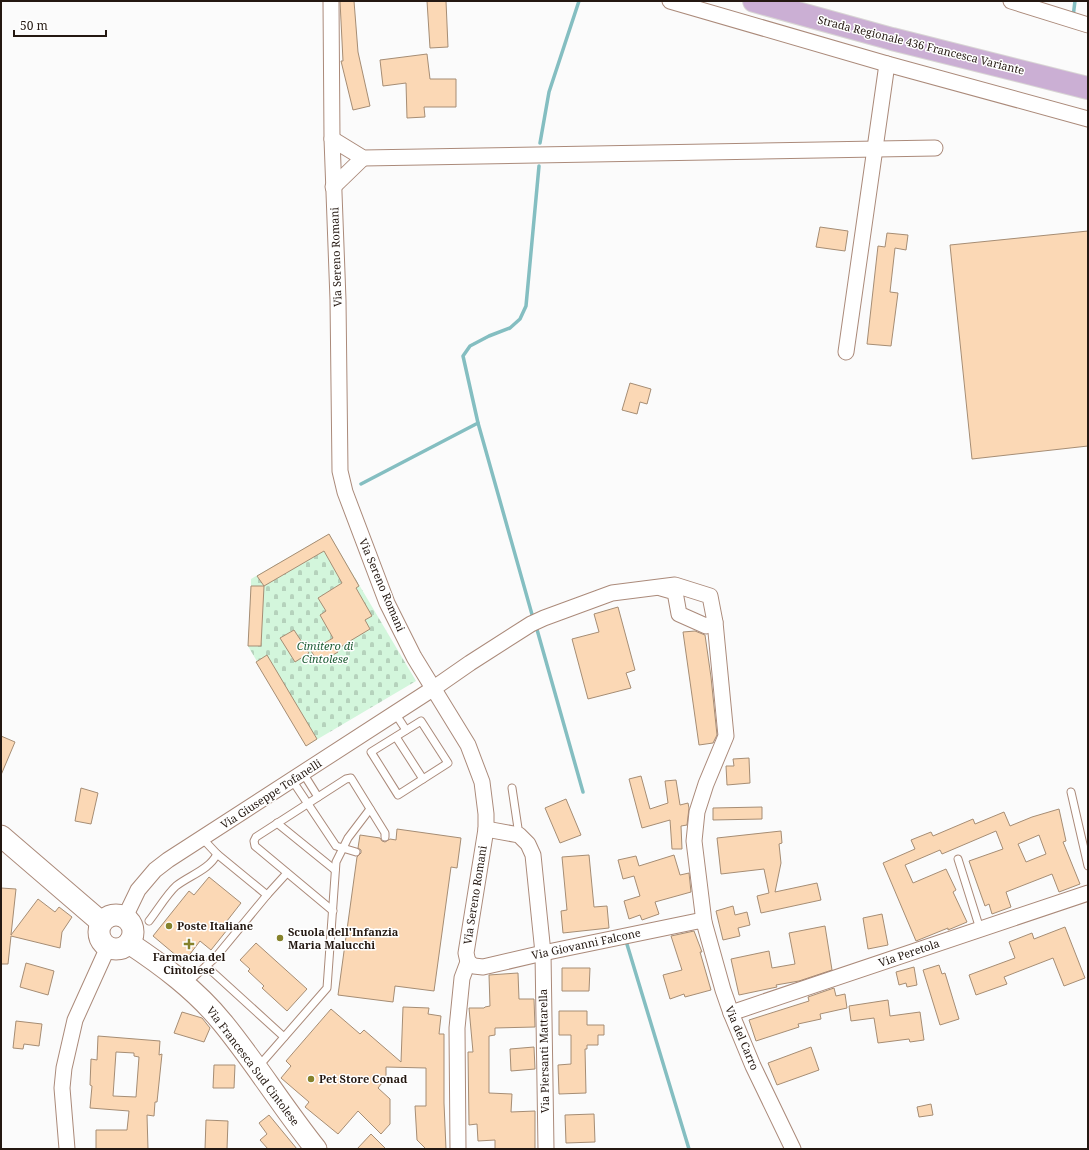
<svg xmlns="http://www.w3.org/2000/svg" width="1089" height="1150" font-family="'Noto Serif',serif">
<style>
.cemetery{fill:url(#cemetery-stones)}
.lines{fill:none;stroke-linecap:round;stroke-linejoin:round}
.stream{stroke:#84bec1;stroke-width:3.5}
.building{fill:#fbd8b5;stroke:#a68d74;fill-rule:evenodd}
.lane-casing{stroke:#ab8a7a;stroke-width:9}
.street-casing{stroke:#ab8a7a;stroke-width:17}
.secondary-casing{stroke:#ab8a7a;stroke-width:23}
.primary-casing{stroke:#d8d5d4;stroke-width:24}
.lane{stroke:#fff;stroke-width:7}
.street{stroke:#fff;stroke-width:15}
.secondary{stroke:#fff;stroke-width:21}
.primary{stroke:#cbafd4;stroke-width:22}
.poi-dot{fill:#85822b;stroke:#fff;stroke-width:1.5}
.labels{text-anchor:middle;stroke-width:3;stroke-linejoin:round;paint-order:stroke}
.street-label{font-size:11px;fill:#241811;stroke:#fff}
.park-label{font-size:11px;font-style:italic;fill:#236039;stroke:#fff}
.poi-label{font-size:11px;font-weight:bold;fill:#241811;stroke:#fff;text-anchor:start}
</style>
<defs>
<pattern id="cemetery-stones" width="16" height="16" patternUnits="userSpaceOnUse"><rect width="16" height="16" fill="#d3f6dc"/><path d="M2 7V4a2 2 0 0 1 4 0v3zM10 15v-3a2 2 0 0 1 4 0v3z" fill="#b5d2bc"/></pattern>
</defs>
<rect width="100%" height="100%" fill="#fbfbfb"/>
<!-- cemetery -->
<path class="cemetery" d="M 329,534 L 416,681 L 306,746 L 248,646 L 251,586 L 251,579 Z"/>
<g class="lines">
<!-- stream -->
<g class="stream">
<path d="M 1073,17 L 1075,1"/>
<path d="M 540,143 L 549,92 L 579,1"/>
<path d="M 478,423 L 533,618"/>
<path d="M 361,484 L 478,423 L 463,356 L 470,346 L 489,336 L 510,328 L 520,319 L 526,306 L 539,166"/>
<path d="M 536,626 L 583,792"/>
<path d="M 626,941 L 689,1149"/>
</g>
</g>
<!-- building -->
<g class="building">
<path d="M 340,1 L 354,1 L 358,52 L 370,106 L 353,110 L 341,61 L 343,61 Z"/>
<path d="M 427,1 L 446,1 L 448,47 L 430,48 Z"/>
<path d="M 427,54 L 430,79 L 456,79 L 456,107 L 424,107 L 425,117 L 407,118 L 406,83 L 383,86 L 380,60 Z"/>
<path d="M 820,227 L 848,231 L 845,251 L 816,247 Z"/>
<path d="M 1088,231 L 1088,446 L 972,459 L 950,245 Z"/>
<path d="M 887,233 L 908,235 L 906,250 L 895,248 L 890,292 L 898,293 L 891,346 L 867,344 L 878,246 L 885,247 Z"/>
<path d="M 630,383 L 651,389 L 647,404 L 640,402 L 637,414 L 622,410 Z"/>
<path d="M 329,534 L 359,586 L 356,588 L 372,616 L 365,620 L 370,629 L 345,644 L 337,650 L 338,652 L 319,663 L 311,651 L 333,638 L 320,615 L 326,611 L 318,598 L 342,583 L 324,551 L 264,586 L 257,576 Z"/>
<path d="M 251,586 L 264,586 L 261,646 L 248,646 Z"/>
<path d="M 618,607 L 635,670 L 626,673 L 631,688 L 588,699 L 572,639 L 599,632 L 594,614 Z"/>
<path d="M 294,630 L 309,653 L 295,662 L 280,638 Z"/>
<path d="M 695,631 L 705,635 L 711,677 L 717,735 L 713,743 L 699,745 L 683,632 Z"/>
<path d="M 267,655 L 317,739 L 306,746 L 256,662 Z"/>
<path d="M 1,736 L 15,742 L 1,775 Z"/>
<path d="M 749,758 L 750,783 L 727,785 L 726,766 L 734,766 L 733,759 Z"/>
<path d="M 641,776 L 650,809 L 668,803 L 665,781 L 676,780 L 680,805 L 688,803 L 689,808 L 687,825 L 681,826 L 682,849 L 672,849 L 670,820 L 642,828 L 629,779 Z"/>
<path d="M 81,788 L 98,793 L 91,824 L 75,821 Z"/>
<path d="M 566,799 L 581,835 L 560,843 L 545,808 Z"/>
<path d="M 762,807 L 762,819 L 713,820 L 713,808 Z"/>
<path d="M 1059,809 L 1066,841 L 1063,842 L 1080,884 L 1059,892 L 1052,874 L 1006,892 L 1011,907 L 992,914 L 989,904 L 985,906 L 969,861 L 1003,849 L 996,831 L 942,854 L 940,850 L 905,865 L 913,883 L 946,869 L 956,890 L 953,892 L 967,922 L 948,930 L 948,928 L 916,941 L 883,863 L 915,849 L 911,840 L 931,832 L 933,836 L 973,819 L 975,824 L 1004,812 L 1010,826 L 1032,817 ZM 1039,835 L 1046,854 L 1026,862 L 1018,844 Z"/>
<path d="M 397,829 L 461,838 L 457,868 L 451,867 L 434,991 L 395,986 L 393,1002 L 338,995 L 357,857 L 361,853 L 361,850 L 358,848 L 360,835 L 380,838 L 382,841 L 385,842 L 390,839 L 396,840 Z"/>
<path d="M 781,831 L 782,843 L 779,844 L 781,863 L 775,892 L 817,883 L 821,900 L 761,913 L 757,896 L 769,893 L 764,869 L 721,874 L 717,838 Z"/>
<path d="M 589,855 L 594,907 L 607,906 L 609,928 L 563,933 L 561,911 L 567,910 L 562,857 Z"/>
<path d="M 674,855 L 680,875 L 689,873 L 691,892 L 655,902 L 659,914 L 642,920 L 640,915 L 629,919 L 624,901 L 640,896 L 634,876 L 623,879 L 618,860 L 636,856 L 639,866 Z"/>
<path d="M 209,877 L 241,903 L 223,926 L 227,930 L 211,950 L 200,941 L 184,962 L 153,936 L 189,891 L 194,895 Z"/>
<path d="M 1,888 L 16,889 L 11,935 L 38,899 L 55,912 L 59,907 L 72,917 L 62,932 L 60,948 L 11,936 L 8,964 L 1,964 Z"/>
<path d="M 733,906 L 735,915 L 747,912 L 750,925 L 738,928 L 740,936 L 723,940 L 716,911 Z"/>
<path d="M 882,914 L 888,945 L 868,949 L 863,918 Z"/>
<path d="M 825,926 L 832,970 L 799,981 L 776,985 L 777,987 L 739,995 L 731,959 L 769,951 L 772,968 L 795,964 L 789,933 Z"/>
<path d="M 1065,927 L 1085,978 L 1064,986 L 1053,958 L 1004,977 L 1007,984 L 976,995 L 969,975 L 1015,958 L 1009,942 L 1032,933 L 1034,939 Z"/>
<path d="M 694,931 L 702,952 L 700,952 L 711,990 L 685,997 L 684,994 L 670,999 L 663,975 L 682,970 L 671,936 Z"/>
<path d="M 256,943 L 307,989 L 287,1011 L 262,988 L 264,986 L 248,971 L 250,969 L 240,960 Z"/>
<path d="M 26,963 L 54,971 L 48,995 L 20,987 Z"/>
<path d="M 939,965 L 942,974 L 945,973 L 959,1019 L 940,1025 L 923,970 Z"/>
<path d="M 914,967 L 917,985 L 907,987 L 906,983 L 899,985 L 896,972 Z"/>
<path d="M 562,968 L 590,968 L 589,991 L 562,991 Z"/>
<path d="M 518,973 L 519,999 L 534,999 L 535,1027 L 495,1028 L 495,1035 L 489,1036 L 489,1093 L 512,1094 L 511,1112 L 535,1111 L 535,1149 L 495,1149 L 495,1140 L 478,1141 L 477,1124 L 469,1125 L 468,1052 L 473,1052 L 469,1008 L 484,1008 L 485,1007 L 490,1006 L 489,975 Z"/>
<path d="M 834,988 L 836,996 L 845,994 L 847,1008 L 820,1014 L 821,1019 L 798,1024 L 799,1027 L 756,1041 L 749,1020 L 809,1001 L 808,997 Z"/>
<path d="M 888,1000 L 890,1016 L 920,1012 L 924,1040 L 910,1042 L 909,1039 L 878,1043 L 874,1018 L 851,1021 L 849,1006 Z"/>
<path d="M 403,1007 L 429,1008 L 428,1014 L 441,1016 L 439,1034 L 444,1034 L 444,1103 L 446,1149 L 426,1149 L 417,1140 L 415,1106 L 426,1106 L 426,1068 L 386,1067 L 386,1078 L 378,1088 L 390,1099 L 390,1124 L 381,1134 L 358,1111 L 338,1134 L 305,1107 L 309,1102 L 281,1078 L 291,1066 L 286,1061 L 331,1009 L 360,1034 L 364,1030 L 401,1062 Z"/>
<path d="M 559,1011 L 587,1011 L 587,1025 L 604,1025 L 604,1035 L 598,1035 L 598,1045 L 587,1045 L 587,1049 L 585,1049 L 586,1093 L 559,1094 L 558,1065 L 571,1064 L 571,1035 L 559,1035 Z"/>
<path d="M 182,1012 L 202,1018 L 210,1028 L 204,1042 L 174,1033 Z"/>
<path d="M 16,1021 L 42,1024 L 39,1046 L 24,1044 L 23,1049 L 13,1048 Z"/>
<path d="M 98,1036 L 160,1041 L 159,1055 L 162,1054 L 157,1102 L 155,1102 L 154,1116 L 147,1115 L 148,1149 L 96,1149 L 96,1130 L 127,1130 L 129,1111 L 90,1108 L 92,1086 L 90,1085 L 91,1059 L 97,1060 ZM 116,1052 L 134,1053 L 134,1056 L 139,1057 L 136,1097 L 113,1096 Z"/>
<path d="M 534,1047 L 535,1069 L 511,1071 L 510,1049 Z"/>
<path d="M 811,1047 L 819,1070 L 777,1085 L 768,1063 Z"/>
<path d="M 214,1065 L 235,1065 L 234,1088 L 213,1088 Z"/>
<path d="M 931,1104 L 933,1115 L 919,1117 L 917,1107 Z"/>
<path d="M 594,1114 L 595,1142 L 566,1143 L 565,1115 Z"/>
<path d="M 269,1115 L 297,1149 L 268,1149 L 260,1140 L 267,1134 L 259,1123 Z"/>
<path d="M 206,1120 L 228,1121 L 227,1149 L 205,1149 Z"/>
<path d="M 371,1134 L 386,1149 L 357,1149 Z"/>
</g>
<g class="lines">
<!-- lane casing -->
<g class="lane-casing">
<g id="lane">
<path d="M 395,713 L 406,730"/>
<path d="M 421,721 L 448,763 L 398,795 L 371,752 Z"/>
<path d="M 396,737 L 423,779"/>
<path d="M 303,773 L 318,797"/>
<path d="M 292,780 L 336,846 L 356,852"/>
<path d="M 512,788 L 519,835"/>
<path d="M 1071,792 L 1088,866"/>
<path d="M 277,823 L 335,870"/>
<path d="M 202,838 L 217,854 L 267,895"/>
<path d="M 958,859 L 980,929"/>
<path d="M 333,911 L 255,846 L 254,841 L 256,837 L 346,779 L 351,778 L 385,833 L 385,837"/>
<path d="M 149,921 C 157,911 167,894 176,886 C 190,875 209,870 217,854"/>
<path d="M 206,966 L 284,1037"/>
<path d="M 186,984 L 215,958 L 267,895 L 287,873"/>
<path d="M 258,1067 L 327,988 L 336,862 L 348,838 L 370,809"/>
</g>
</g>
<!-- street casing -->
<g class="street-casing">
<g id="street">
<path d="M 331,1 L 332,139 L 338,300 L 340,471 L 345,492 L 387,603 L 414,657 L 468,745 L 482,782 L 486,814 L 486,829 L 466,953 L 468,962 L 462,978 L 457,1028 L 458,1149"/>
<path d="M 670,1 L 887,64 L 1088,119"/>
<path d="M 1011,1 L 1088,25"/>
<path d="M 332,139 L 363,158 L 935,148"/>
<path d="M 333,187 L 363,158"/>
<path d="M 846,352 L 887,64"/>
<path d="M 661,588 L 675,592 L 679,614 L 706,626 L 715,622"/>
<path d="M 486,829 L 519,835 L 528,844 L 533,855 L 543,953 L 546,1149"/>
<path d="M 125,917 L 138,890 L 155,870 L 168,860 L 434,688 L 470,663 L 531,624 L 544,618 L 612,593 L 675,585 L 710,596 L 715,622 L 726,736 L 706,784 L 697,812 L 694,841 L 704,922 L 723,990 L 731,1013 L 753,1066 L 793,1149"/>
<path d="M 468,962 L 474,966 L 483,967 L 543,953 L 698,921 L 704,922"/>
<path d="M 731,1013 L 1088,893"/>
<path d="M 67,1149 L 62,1088 L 64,1068 L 75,1020 L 108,947"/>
</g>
</g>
<!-- secondary casing -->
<g class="secondary-casing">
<g id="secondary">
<path d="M 1,836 L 101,922"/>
<circle cx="116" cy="932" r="17"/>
<path d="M 129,943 C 162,965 196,990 222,1022 C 255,1062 283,1108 316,1149"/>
</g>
</g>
<!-- primary casing -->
<g class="primary-casing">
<path id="primary" d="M 754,1 L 892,39 L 1088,88"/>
</g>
<!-- lane -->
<use href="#lane" class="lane"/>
<!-- street -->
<use href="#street" class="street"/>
<!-- secondary -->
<use href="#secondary" class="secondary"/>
<!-- primary -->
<use href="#primary" class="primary"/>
</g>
<!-- markers -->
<g class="poi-dot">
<circle cx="169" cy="926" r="4"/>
<circle cx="280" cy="938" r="4"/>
<path d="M187 938h4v4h4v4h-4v4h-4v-4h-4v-4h4z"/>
<circle cx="311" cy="1079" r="4"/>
</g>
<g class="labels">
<!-- street labels -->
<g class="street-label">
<text transform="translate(921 45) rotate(14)" y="4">Strada Regionale 436 Francesca Variante</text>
<text transform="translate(336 257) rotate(-92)" y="4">Via Sereno Romani</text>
<text transform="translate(382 585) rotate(67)" y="4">Via Sereno Romani</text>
<text transform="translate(271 794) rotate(-33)" y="4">Via Giuseppe Tofanelli</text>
<text transform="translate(475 895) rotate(-81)" y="4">Via Sereno Romani</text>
<text transform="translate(586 944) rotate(-12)" y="4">Via Giovanni Falcone</text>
<text transform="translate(909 953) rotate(-19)" y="4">Via Peretola</text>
<text transform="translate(742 1038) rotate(67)" y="4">Via del Carro</text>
<text transform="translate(544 1051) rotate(-91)" y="4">Via Piersanti Mattarella</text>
<text transform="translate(253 1066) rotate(53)" y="4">Via Francesca Sud Cintolese</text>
</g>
<!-- park labels -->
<g class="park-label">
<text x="325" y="650">Cimitero di<tspan x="325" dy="13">Cintolese</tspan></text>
</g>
<!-- poi labels -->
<g class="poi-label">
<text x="177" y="930">Poste Italiane</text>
<text x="288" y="936">Scuola dell'Infanzia<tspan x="288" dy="13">Maria Malucchi</tspan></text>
<text x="189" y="961" text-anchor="middle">Farmacia del<tspan x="189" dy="13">Cintolese</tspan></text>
<text x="319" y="1083">Pet Store Conad</text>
</g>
</g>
<!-- border -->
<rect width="1089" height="1150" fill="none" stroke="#241811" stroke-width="4"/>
<!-- scale -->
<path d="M14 30v6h92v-6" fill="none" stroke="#241811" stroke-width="2"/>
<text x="20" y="30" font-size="12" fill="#241811" stroke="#ffffff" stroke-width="3" paint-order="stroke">50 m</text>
</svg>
